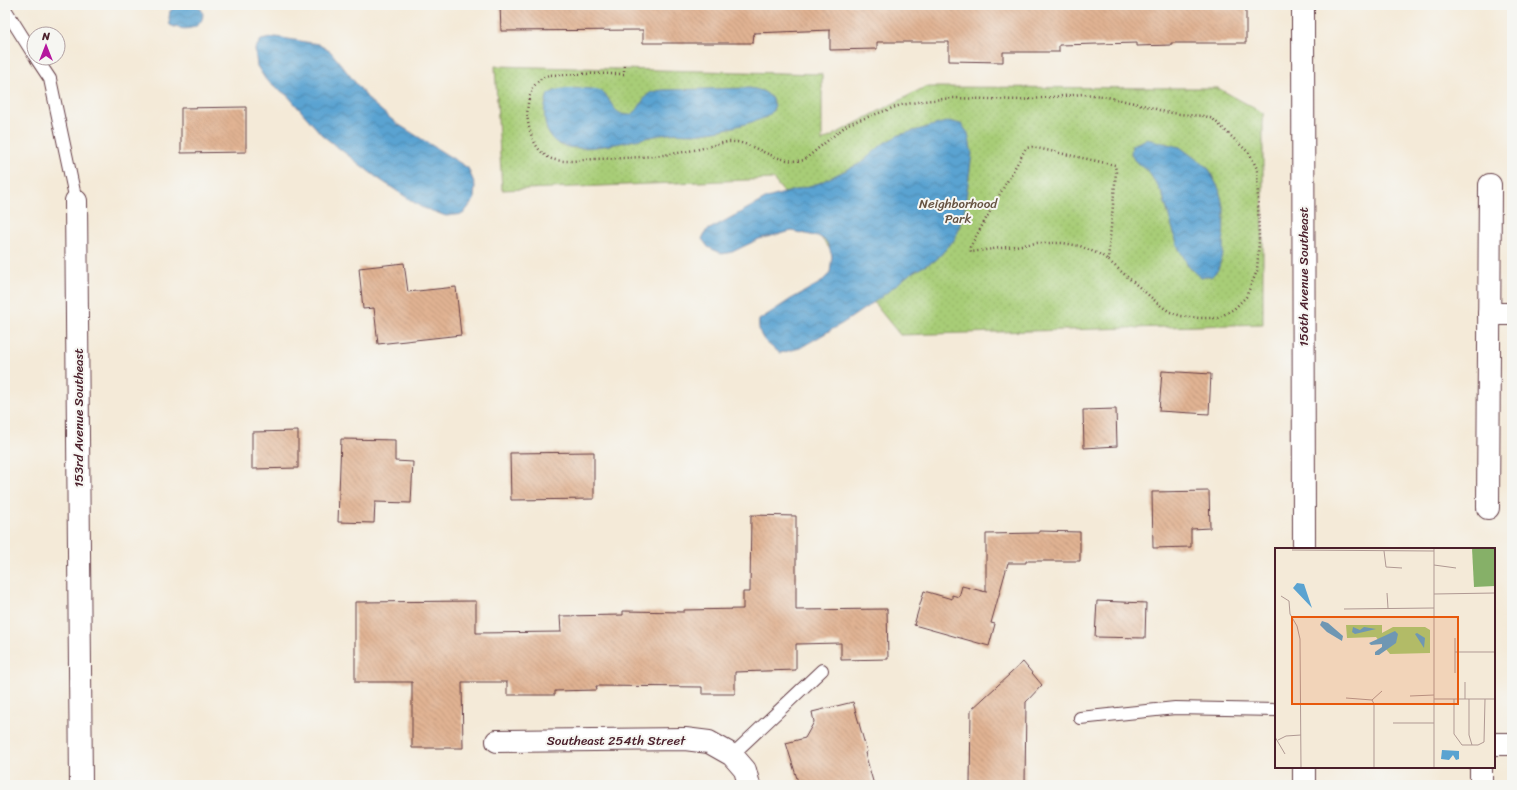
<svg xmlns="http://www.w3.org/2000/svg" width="1517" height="790" font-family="Sriracha,sans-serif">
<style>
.park{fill:url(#park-dots);stroke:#797651}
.water{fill:url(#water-waves);stroke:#52617e}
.building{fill:url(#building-back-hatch)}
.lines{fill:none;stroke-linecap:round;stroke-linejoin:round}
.lane-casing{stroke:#643d45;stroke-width:14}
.street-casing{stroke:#643d45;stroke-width:24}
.secondary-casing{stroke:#643d45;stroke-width:24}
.path{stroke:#643d45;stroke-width:2.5;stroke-dasharray:1 3;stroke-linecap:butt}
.lane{stroke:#fff;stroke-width:12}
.street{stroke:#fff;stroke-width:22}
.secondary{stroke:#fff;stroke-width:22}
.labels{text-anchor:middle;stroke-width:4;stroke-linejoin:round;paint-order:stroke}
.park-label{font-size:13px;fill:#665342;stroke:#f6f6f2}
.street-label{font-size:13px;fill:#4a1f2b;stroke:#f6f6f2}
.inset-road{fill:none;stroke:#b09993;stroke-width:1}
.view{fill:#e8590c;fill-opacity:0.15;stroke:#e8590c;stroke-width:2}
.inset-edge{fill:none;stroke:#4a1f2b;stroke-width:2}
</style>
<defs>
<pattern id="park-dots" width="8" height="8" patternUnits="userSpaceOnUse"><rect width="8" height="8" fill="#a8cd77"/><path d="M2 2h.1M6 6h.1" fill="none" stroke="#92b067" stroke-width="1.8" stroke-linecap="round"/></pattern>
<pattern id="water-waves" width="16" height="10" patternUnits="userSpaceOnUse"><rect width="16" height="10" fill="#5aa3d1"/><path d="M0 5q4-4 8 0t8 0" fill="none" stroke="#4c84aa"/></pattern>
<pattern id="building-back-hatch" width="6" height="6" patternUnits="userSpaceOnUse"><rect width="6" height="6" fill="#e1b393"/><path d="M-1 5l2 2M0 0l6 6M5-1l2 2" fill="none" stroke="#b89178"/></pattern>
</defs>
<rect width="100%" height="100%" fill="#f6f6f2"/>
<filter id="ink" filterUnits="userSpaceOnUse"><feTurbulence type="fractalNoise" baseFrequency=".025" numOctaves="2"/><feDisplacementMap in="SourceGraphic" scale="8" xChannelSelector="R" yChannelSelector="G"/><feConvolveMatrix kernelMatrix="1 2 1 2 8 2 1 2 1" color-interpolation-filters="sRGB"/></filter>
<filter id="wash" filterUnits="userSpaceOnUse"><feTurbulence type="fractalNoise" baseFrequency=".012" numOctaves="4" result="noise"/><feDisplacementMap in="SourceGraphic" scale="16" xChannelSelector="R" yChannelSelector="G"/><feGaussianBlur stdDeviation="0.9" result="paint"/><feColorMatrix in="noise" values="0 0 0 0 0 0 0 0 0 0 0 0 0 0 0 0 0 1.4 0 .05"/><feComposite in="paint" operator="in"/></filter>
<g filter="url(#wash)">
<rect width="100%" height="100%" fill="#f4ead8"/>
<!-- park -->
<path class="park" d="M 495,66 L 822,74 L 822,141 L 925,87 L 1218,88 L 1263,113 L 1263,324 L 900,335 L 773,179 L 502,190 Z"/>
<!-- water -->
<g class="water">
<path d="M 181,5 C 185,5 191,4 194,5 C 213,10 200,39 170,25 L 169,18 L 170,11 L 175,7 Z"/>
<path d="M 276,37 L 318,44 L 331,52 L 370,101 L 396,123 L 468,168 L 475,185 L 474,200 L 463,214 L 446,216 L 421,207 L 376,177 L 322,135 L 288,96 L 266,80 L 257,66 L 255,49 L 261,40 Z"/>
<path d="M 749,88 C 762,90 770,92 775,105 C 774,107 773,111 771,113 C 767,118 758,120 752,122 C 732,128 713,132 693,134 C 685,134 676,133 668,134 C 642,137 584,155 561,145 C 542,137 542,110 548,94 C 551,93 554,91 557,90 C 565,88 596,87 603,92 C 611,99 612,113 626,115 C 639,116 640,99 650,93 C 653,91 658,91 662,90 Z"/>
<path d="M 949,121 L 961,124 L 968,133 L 972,154 L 964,213 L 955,239 L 936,260 L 911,273 L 880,298 L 843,323 L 800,348 L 780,353 C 768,344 757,338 759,320 L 791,299 L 820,283 L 830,273 L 832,256 L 827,242 L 820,237 L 792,231 L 759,239 L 732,252 L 722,254 L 708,247 L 702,239 L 706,231 L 767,198 L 819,183 L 861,163 L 884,143 L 899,135 Z"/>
<path d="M 1147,139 L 1180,147 L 1208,168 L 1219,189 L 1224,210 L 1223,254 L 1218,270 L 1211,277 L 1201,277 L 1189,267 L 1178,247 L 1162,193 L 1148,171 L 1134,160 L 1131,153 L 1132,145 Z"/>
</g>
<g id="blocks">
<!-- building -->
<g class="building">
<path d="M 500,5 L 1246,5 L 1246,43 L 1171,43 L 1171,45 L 1137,46 L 1137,43 L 1059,45 L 1059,52 L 1003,52 L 1003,62 L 949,61 L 949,42 L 877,42 L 877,49 L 830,50 L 830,30 L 754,33 L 753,43 L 643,43 L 643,30 L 501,31 Z"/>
<path d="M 246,107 L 246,152 L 181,153 L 181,108 Z"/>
<path d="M 404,263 L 408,292 L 456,287 L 461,335 L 378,344 L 374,308 L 363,309 L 359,268 Z"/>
<path d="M 1162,371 L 1211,374 L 1209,414 L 1159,411 Z"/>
<path d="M 1116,409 L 1117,446 L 1084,448 L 1083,410 Z"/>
<path d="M 298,431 L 298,468 L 252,469 L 252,432 Z"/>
<path d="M 341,439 L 395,440 L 395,461 L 413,462 L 411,503 L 375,502 L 374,523 L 338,522 Z"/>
<path d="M 594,452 L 594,499 L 511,500 L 510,453 Z"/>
<path d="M 1209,491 L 1210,528 L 1191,529 L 1191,547 L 1153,548 L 1152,492 Z"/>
<path d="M 751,515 L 796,516 L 796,610 L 887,609 L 888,659 L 841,660 L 841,643 L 796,644 L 796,670 L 735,672 L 735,694 L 702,694 L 702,687 L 596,686 L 597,690 L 555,691 L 555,695 L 507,695 L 507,682 L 462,682 L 463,748 L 412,748 L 412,682 L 355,682 L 355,602 L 476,601 L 476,633 L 561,632 L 560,616 L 623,615 L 623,611 L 684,612 L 684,610 L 743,609 L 743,592 L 750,592 Z"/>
<path d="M 1039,531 L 1080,532 L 1080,561 L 1026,561 L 1026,563 L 1008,563 L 991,623 L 995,624 L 989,646 L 914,625 L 924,591 L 952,599 L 952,595 L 959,597 L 962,586 L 986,592 L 986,534 L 1039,533 Z"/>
<path d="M 1097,601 L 1146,603 L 1145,638 L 1095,637 Z"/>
<path d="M 1023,662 L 1042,685 L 1026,702 L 1025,785 L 970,785 L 971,710 Z"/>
<path d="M 853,702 L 867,752 L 865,753 L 874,785 L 799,785 L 786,743 L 805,738 L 814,722 L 812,712 Z"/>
</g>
</g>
</g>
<g filter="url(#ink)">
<use href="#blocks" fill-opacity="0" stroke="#643d45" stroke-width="1"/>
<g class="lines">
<!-- lane casing -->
<g class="lane-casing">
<g id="lane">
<path d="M 5,9 L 34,55"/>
<path d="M 36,58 L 50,79 L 76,201"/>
<path d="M 1080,718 L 1175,708 L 1276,710"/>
<path d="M 732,755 L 822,670"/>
</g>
</g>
<!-- street casing -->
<g class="street-casing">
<g id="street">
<path d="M 76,201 L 81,785"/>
<path d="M 1489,314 L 1512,314"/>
<path d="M 1488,508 L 1490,185"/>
<path d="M 497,741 L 685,739 L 709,742 L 732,755 L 745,770 L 749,785"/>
<path d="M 1494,744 L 1512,744"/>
<path d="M 1481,785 L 1481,767"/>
</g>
</g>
<!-- secondary casing -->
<g class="secondary-casing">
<g id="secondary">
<path d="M 1303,5 L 1304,549"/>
<path d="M 1304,785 L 1304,767"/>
</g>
</g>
<!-- path -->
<path class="path" d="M 624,66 L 624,74 C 604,74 584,73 564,75 C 558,75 551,74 546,76 C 517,88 524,149 552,159 C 564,163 581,160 594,159 C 628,158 661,157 694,150 C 707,148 722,141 735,142 C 740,142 745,144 750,146 C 767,153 785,164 804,160 L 848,124 L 879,113 L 901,105 L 923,101 L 953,98 L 1022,100 L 1083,94 L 1103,96 L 1147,106 L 1165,112 L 1188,115 L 1205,116 L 1213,119 L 1250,154 L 1257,169 L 1259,240 L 1257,271 L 1246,297 L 1234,309 L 1218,318 L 1199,318 L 1181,316 L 1170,312 L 1161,306 L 1108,260 L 1101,255 L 1080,246 L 1063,243 L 1037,243 L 971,252 L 970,247 L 1026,148 L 1032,147 L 1115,165 L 1116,172 L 1108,260"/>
<!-- lane -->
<use href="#lane" class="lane"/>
<!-- street -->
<use href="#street" class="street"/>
<!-- secondary -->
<use href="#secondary" class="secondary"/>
</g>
</g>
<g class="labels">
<!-- park labels -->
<g class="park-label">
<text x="958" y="208">Neighborhood<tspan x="958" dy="15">Park</tspan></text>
</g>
<!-- street labels -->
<g class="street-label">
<text transform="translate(1303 277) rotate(-90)" y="5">156th Avenue Southeast</text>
<text transform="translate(78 418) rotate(-90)" y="5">153rd Avenue Southeast</text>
<text x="616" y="745">Southeast 254th Street</text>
</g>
</g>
<!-- overview -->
<g transform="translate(1275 548)">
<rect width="220" height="220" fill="#f4ead8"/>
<path d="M 197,0 L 220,0 L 220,38 L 199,39 Z" fill="#86b068"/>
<path d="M 71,77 L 107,77 L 107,85 L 118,79 L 150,79 L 155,82 L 155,105 L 115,106 L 101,89 L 72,90 Z" fill="#a8cd77"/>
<path d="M 22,35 L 29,36 L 37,60 L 18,40 ZM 47,73 L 53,75 L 68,88 L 67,93 L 52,84 L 45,77 ZM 78,79 L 85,82 L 89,79 L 101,81 L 80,86 L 77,84 ZM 120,83 L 123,86 L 121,95 L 104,107 L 100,107 L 100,104 L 107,99 L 107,96 L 96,97 L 94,95 ZM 142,85 L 150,90 L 149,100 L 140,86 ZM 167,202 L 184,203 L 184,211 L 181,212 L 178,207 L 174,212 L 166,211 Z" fill="#5aa3d1"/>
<path class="inset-road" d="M 17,2 L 159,3M 109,3 L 111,19 L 127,20M 159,17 L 181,20M 112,45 L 113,60M 159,46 L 220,45M 6,48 L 14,53 L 15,66 L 22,78 L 25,91 L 26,220M 69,61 L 159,60M 180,104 L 220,104M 180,125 L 180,90M 135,148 L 159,147M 71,150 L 97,152M 159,151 L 220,151M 179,151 L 179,186 L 187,197 L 203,197 L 209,194 L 210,151M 190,151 L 190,134M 194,151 L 194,187 L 197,197M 97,152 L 99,156 L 99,220M 97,152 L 107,143M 118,175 L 159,175M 0,189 L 10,206M 3,192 L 11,188 L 26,187M 159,220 L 159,0"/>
<path class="view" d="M 17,69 L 183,69 L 183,156 L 17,156 Z"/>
<rect width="220" height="220" class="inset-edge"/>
</g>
<!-- margin -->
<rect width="1517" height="790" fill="none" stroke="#f6f6f2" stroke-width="20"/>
<!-- north arrow -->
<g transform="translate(46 46)"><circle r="19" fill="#f6f6f2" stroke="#b1a0a2"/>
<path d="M0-3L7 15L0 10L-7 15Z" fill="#b5179e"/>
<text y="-6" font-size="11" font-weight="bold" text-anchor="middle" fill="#4a1f2b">N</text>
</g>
</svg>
